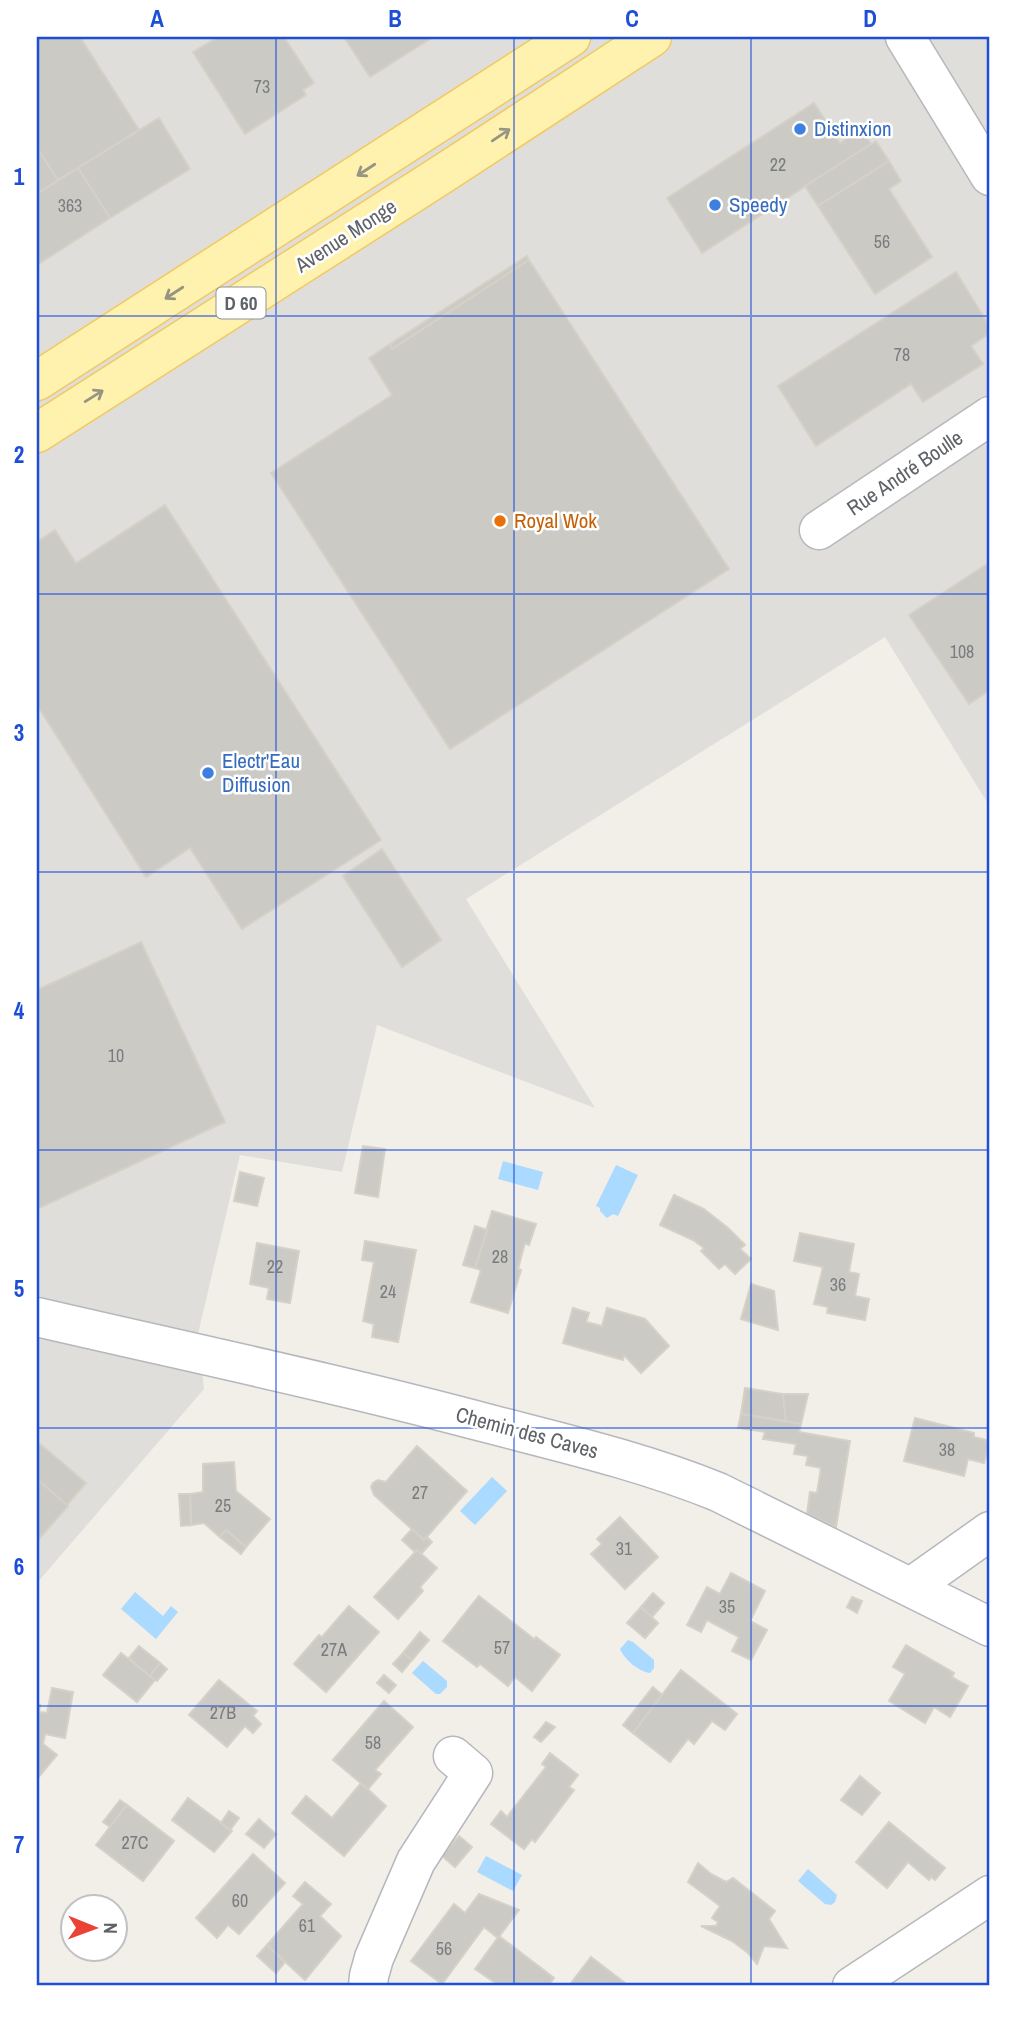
<svg xmlns="http://www.w3.org/2000/svg" width="1027" height="2023" font-family="'Archivo Narrow',sans-serif">
<style>
.industrial{fill:#e0deda}
.water{fill:#aadaff}
.building{fill:#cccac5;stroke:#d6d1c6;stroke-width:2}
.lines{fill:none;stroke-linecap:round;stroke-linejoin:round}
.minor-casing{stroke:#b5b8bc;stroke-width:41}
.major-casing{stroke:#f2c960;stroke-width:41}
.minor{stroke:#fff;stroke-width:38}
.major{stroke:#fff2af;stroke-width:38}
.oneway{stroke:#979581}
.grid{fill:none;stroke:#1d4ed8;stroke-width:2;stroke-opacity:0.55}
.shop-dot{fill:#3f7fe0;stroke:#fff;stroke-width:2.5}
.food-dot{fill:#e8710a;stroke:#fff;stroke-width:2.5}
.labels{text-anchor:middle;stroke-width:5;stroke-linejoin:round;paint-order:stroke}
.number-label{font-size:18px;fill:#7a7d7f}
.shield{fill:#fff;stroke:#8f9295;stroke-width:2}
.shield-label{font-size:19px;font-weight:bold;fill:#5f6368}
.shop-label{font-size:21px;fill:#366cbe;stroke:#fff;text-anchor:start}
.street-label{font-size:21px;fill:#5f6368;stroke:#fff}
.food-label{font-size:21px;fill:#c56008;stroke:#fff;text-anchor:start}
.neatline{fill:none;stroke:#1d4ed8;stroke-width:2.5}
.grid-label{font-size:23px;text-anchor:middle;font-weight:bold;fill:#1d4ed8}
</style>
<rect width="100%" height="100%" fill="#f1efe8"/>
<!-- industrial -->
<path class="industrial" d="M 37,37 L 990,37 L 990,807 L 885,637 L 466,899 L 595,1108 L 377,1025 L 342,1172 L 240,1155 L 198,1334 L 204,1389 L 37,1583 Z"/>
<!-- water -->
<g class="water">
<path d="M 503,1161 L 543,1172 L 538,1190 L 498,1179 Z"/>
<path d="M 616,1165 L 638,1175 L 618,1216 L 613,1214 L 607,1218 L 600,1211 L 600,1208 L 596,1206 Z"/>
<path d="M 492,1477 L 507,1491 L 475,1525 L 460,1511 Z"/>
<path d="M 135,1592 L 163,1616 L 171,1606 L 178,1612 L 156,1639 L 121,1609 Z"/>
<path d="M 628,1640 L 633,1642 L 654,1660 L 654,1668 L 650,1673 C 639,1672 624,1659 620,1649 Z"/>
<path d="M 423,1661 L 447,1681 L 447,1687 L 440,1694 L 436,1694 L 412,1673 Z"/>
<path d="M 486,1856 L 522,1875 L 513,1891 L 477,1872 Z"/>
<path d="M 808,1869 L 837,1895 L 835,1902 L 831,1905 L 825,1904 L 798,1881 Z"/>
</g>
<!-- building -->
<g class="building">
<path d="M 37,37 L 80,37 L 139,130 L 58,180 L 37,148 Z"/>
<path d="M 218,37 L 284,37 L 314,83 L 303,90 L 306,95 L 245,134 L 193,52 Z"/>
<path d="M 344,37 L 433,37 L 370,77 Z"/>
<path d="M 814,103 L 840,143 L 861,128 L 871,144 L 702,253 L 667,198 Z"/>
<path d="M 159,118 L 190,169 L 110,218 L 78,168 Z"/>
<path d="M 876,141 L 889,161 L 818,206 L 805,186 Z"/>
<path d="M 37,148 L 58,180 L 37,194 Z"/>
<path d="M 889,161 L 901,181 L 889,189 L 932,257 L 875,294 L 818,206 Z"/>
<path d="M 78,168 L 110,218 L 37,265 L 37,194 Z"/>
<path d="M 527,256 L 529,260 L 392,349 L 390,344 Z"/>
<path d="M 529,260 L 729,569 L 450,749 L 271,473 L 392,395 L 369,358 L 390,344 L 392,349 Z"/>
<path d="M 956,272 L 990,327 L 990,333 L 971,346 L 983,364 L 923,402 L 911,384 L 816,446 L 778,386 Z"/>
<path d="M 165,505 L 381,840 L 242,929 L 190,848 L 146,877 L 37,705 L 37,542 L 55,530 L 76,563 Z"/>
<path d="M 990,562 L 990,690 L 969,704 L 909,615 Z"/>
<path d="M 382,849 L 441,940 L 402,967 L 343,876 Z"/>
<path d="M 141,942 L 225,1122 L 37,1209 L 37,990 Z"/>
<path d="M 363,1146 L 385,1149 L 378,1197 L 355,1193 Z"/>
<path d="M 240,1172 L 264,1178 L 257,1206 L 234,1201 Z"/>
<path d="M 674,1195 L 704,1209 L 728,1228 L 745,1245 L 740,1249 L 751,1259 L 735,1274 L 725,1264 L 719,1269 L 701,1251 L 704,1248 L 693,1240 L 660,1225 Z"/>
<path d="M 492,1211 L 536,1224 L 529,1245 L 525,1243 L 518,1269 L 521,1270 L 508,1313 L 471,1302 L 481,1270 L 475,1268 Z"/>
<path d="M 475,1226 L 487,1230 L 475,1268 L 463,1265 Z"/>
<path d="M 800,1233 L 854,1244 L 849,1272 L 859,1274 L 855,1296 L 869,1299 L 865,1320 L 827,1313 L 828,1307 L 814,1304 L 823,1267 L 794,1261 Z"/>
<path d="M 365,1241 L 416,1250 L 398,1342 L 372,1337 L 374,1324 L 363,1321 L 374,1262 L 362,1260 Z"/>
<path d="M 257,1243 L 299,1251 L 290,1303 L 267,1299 L 269,1288 L 250,1284 Z"/>
<path d="M 751,1284 L 774,1291 L 778,1330 L 741,1319 Z"/>
<path d="M 573,1308 L 589,1313 L 586,1322 L 602,1326 L 607,1308 L 645,1319 L 669,1346 L 641,1373 L 624,1355 L 623,1360 L 563,1343 Z"/>
<path d="M 745,1388 L 783,1394 L 786,1421 L 741,1414 Z"/>
<path d="M 783,1394 L 808,1394 L 801,1424 L 786,1421 Z"/>
<path d="M 741,1414 L 801,1424 L 799,1432 L 850,1441 L 836,1527 L 807,1514 L 810,1492 L 817,1493 L 821,1468 L 806,1465 L 808,1456 L 794,1454 L 796,1444 L 763,1439 L 765,1432 L 738,1428 Z"/>
<path d="M 915,1418 L 974,1433 L 974,1437 L 990,1441 L 984,1463 L 968,1459 L 964,1476 L 904,1461 Z"/>
<path d="M 40,1444 L 86,1483 L 67,1505 L 37,1479 L 37,1448 Z"/>
<path d="M 417,1446 L 467,1491 L 424,1540 L 374,1495 L 371,1487 L 373,1483 L 378,1480 L 386,1482 Z"/>
<path d="M 234,1462 L 236,1491 L 270,1519 L 246,1547 L 226,1530 L 220,1537 L 204,1523 L 191,1525 L 190,1494 L 203,1492 L 203,1464 Z"/>
<path d="M 37,1479 L 68,1506 L 37,1541 Z"/>
<path d="M 179,1494 L 190,1494 L 191,1525 L 181,1526 Z"/>
<path d="M 620,1517 L 658,1557 L 625,1589 L 591,1554 L 602,1544 L 597,1539 Z"/>
<path d="M 412,1529 L 424,1540 L 427,1537 L 432,1542 L 421,1554 L 417,1550 L 415,1552 L 402,1540 Z"/>
<path d="M 226,1530 L 246,1547 L 241,1554 L 220,1537 Z"/>
<path d="M 417,1550 L 437,1568 L 420,1587 L 423,1591 L 398,1619 L 374,1597 Z"/>
<path d="M 731,1573 L 765,1591 L 750,1621 L 767,1630 L 751,1660 L 732,1651 L 739,1637 L 707,1620 L 701,1632 L 687,1625 L 707,1587 L 720,1594 Z"/>
<path d="M 653,1593 L 664,1603 L 652,1617 L 641,1607 Z"/>
<path d="M 479,1596 L 534,1639 L 536,1637 L 560,1655 L 532,1691 L 515,1677 L 508,1686 L 480,1664 L 477,1667 L 443,1641 Z"/>
<path d="M 852,1597 L 862,1601 L 857,1613 L 847,1607 Z"/>
<path d="M 349,1606 L 379,1632 L 326,1692 L 294,1664 L 319,1635 L 322,1637 Z"/>
<path d="M 641,1607 L 658,1623 L 645,1638 L 627,1623 Z"/>
<path d="M 420,1632 L 429,1640 L 412,1660 L 403,1653 Z"/>
<path d="M 906,1645 L 954,1673 L 952,1677 L 968,1686 L 950,1717 L 934,1707 L 925,1723 L 889,1701 L 905,1674 L 893,1667 Z"/>
<path d="M 139,1646 L 160,1663 L 150,1676 L 129,1658 Z"/>
<path d="M 121,1653 L 155,1680 L 137,1702 L 103,1675 Z"/>
<path d="M 403,1653 L 412,1660 L 402,1672 L 393,1664 Z"/>
<path d="M 160,1663 L 167,1669 L 157,1681 L 150,1676 Z"/>
<path d="M 681,1670 L 737,1714 L 725,1730 L 712,1721 L 694,1744 L 688,1739 L 670,1762 L 633,1733 Z"/>
<path d="M 384,1675 L 396,1685 L 389,1693 L 377,1683 Z"/>
<path d="M 219,1680 L 257,1711 L 253,1716 L 261,1724 L 253,1733 L 245,1726 L 227,1747 L 189,1715 Z"/>
<path d="M 653,1687 L 662,1695 L 633,1733 L 623,1725 Z"/>
<path d="M 52,1688 L 73,1692 L 65,1738 L 45,1734 L 43,1744 L 57,1755 L 37,1779 L 37,1705 L 40,1705 L 39,1712 L 47,1713 Z"/>
<path d="M 384,1701 L 413,1727 L 375,1770 L 381,1774 L 368,1789 L 333,1760 Z"/>
<path d="M 546,1722 L 555,1727 L 541,1742 L 534,1737 Z"/>
<path d="M 550,1753 L 578,1775 L 569,1787 L 574,1790 L 535,1842 L 532,1839 L 524,1849 L 491,1824 L 501,1811 L 507,1817 L 546,1767 L 542,1764 Z"/>
<path d="M 860,1776 L 880,1793 L 862,1815 L 841,1800 Z"/>
<path d="M 361,1783 L 386,1806 L 344,1856 L 292,1813 L 306,1796 L 332,1818 Z"/>
<path d="M 188,1798 L 232,1831 L 214,1852 L 172,1820 Z"/>
<path d="M 120,1800 L 127,1805 L 110,1827 L 103,1822 Z"/>
<path d="M 127,1805 L 174,1841 L 143,1881 L 96,1845 Z"/>
<path d="M 229,1811 L 239,1818 L 230,1830 L 221,1823 Z"/>
<path d="M 259,1819 L 276,1834 L 264,1848 L 246,1834 Z"/>
<path d="M 889,1822 L 945,1868 L 935,1880 L 931,1877 L 929,1880 L 908,1862 L 887,1888 L 856,1862 Z"/>
<path d="M 459,1836 L 472,1847 L 455,1867 L 442,1856 Z"/>
<path d="M 253,1854 L 285,1883 L 239,1934 L 228,1925 L 217,1938 L 196,1918 Z"/>
<path d="M 698,1863 L 711,1874 L 726,1882 L 733,1878 L 775,1911 L 769,1919 L 787,1948 L 764,1946 L 757,1964 L 748,1953 L 732,1941 L 701,1926 L 716,1926 L 718,1922 L 712,1918 L 720,1906 L 688,1882 Z"/>
<path d="M 305,1882 L 331,1904 L 320,1916 L 341,1936 L 305,1980 L 267,1945 L 303,1904 L 293,1896 Z"/>
<path d="M 479,1894 L 519,1910 L 498,1938 L 484,1927 L 442,1984 L 411,1961 L 454,1904 L 465,1913 Z"/>
<path d="M 499,1936 L 554,1978 L 548,1986 L 500,1986 L 475,1969 Z"/>
<path d="M 267,1945 L 285,1962 L 276,1973 L 257,1956 Z"/>
<path d="M 591,1957 L 629,1986 L 575,1986 L 571,1983 Z"/>
</g>
<g class="lines">
<!-- minor casing -->
<g class="minor-casing">
<g id="minor">
<path d="M 905,37 L 990,176"/>
<path d="M 819,530 L 990,416"/>
<path d="M 37,1317 C 188,1352 340,1384 490,1424 C 567,1444 644,1462 718,1492 L 990,1627"/>
<path d="M 911,1587 L 990,1531"/>
<path d="M 368,1986 L 369,1976 L 374,1958 L 416,1861 L 473,1773 L 453,1756"/>
<path d="M 852,1986 L 990,1895"/>
</g>
</g>
<!-- major casing -->
<g class="major-casing">
<g id="major">
<path d="M 37,381 L 571,37"/>
<path d="M 37,433 L 444,173 L 652,37"/>
</g>
</g>
<!-- minor -->
<use href="#minor" class="minor"/>
<!-- major -->
<use href="#major" class="major"/>
</g>
<!-- one-way arrows -->
<defs><path id="oneway-shaft" d="M-6 0H5M1.5-3L5.5 0L1.5 3" fill="none" stroke-width="1.6" stroke-linecap="round" stroke-linejoin="round" transform="scale(1.75)"/></defs>
<g class="oneway">
<use href="#oneway-shaft" transform="translate(501 135) rotate(-34)"/>
<use href="#oneway-shaft" transform="translate(366 170) rotate(147)"/>
<use href="#oneway-shaft" transform="translate(174 293) rotate(147)"/>
<use href="#oneway-shaft" transform="translate(94 396) rotate(-32)"/>
</g>
<!-- grid -->
<path class="grid" d="M 276,37 L 276,1986M 514,37 L 514,1986M 751,37 L 751,1986M 37,316 L 990,316M 37,594 L 990,594M 37,872 L 990,872M 37,1150 L 990,1150M 37,1428 L 990,1428M 37,1706 L 990,1706"/>
<!-- markers -->
<g class="shop-dot">
<circle cx="800" cy="129" r="7"/>
<circle cx="715" cy="205" r="7"/>
<circle cx="208" cy="773" r="7"/>
</g>
<circle class="food-dot" cx="500" cy="521" r="7"/>
<g class="labels">
<!-- number labels -->
<g class="number-label">
<text x="262" y="93">73</text>
<text x="778" y="171">22</text>
<text x="70" y="212">363</text>
<text x="882" y="248">56</text>
<text x="902" y="361">78</text>
<text x="962" y="658">108</text>
<text x="116" y="1062">10</text>
<text x="500" y="1263">28</text>
<text x="275" y="1273">22</text>
<text x="838" y="1291">36</text>
<text x="388" y="1298">24</text>
<text x="947" y="1456">38</text>
<text x="420" y="1499">27</text>
<text x="223" y="1512">25</text>
<text x="624" y="1555">31</text>
<text x="727" y="1613">35</text>
<text x="502" y="1654">57</text>
<text x="334" y="1656">27A</text>
<text x="223" y="1719">27B</text>
<text x="373" y="1749">58</text>
<text x="135" y="1849">27C</text>
<text x="240" y="1907">60</text>
<text x="307" y="1932">61</text>
<text x="444" y="1955">56</text>
</g>
<!-- shield labels -->
<rect class="shield" x="216.5" y="287.5" width="49" height="31" rx="5"/>
<g class="shield-label">
<text x="241" y="310">D 60</text>
</g>
<!-- shop labels -->
<g class="shop-label">
<text x="814" y="136">Distinxion</text>
<text x="729" y="212">Speedy</text>
<text x="222" y="768">Electr'Eau<tspan x="222" dy="24">Diffusion</tspan></text>
</g>
<!-- street labels -->
<g class="street-label">
<text transform="translate(346 236) rotate(-33)" y="7">Avenue Monge</text>
<text transform="translate(905 473) rotate(-34)" y="7">Rue André Boulle</text>
<text transform="translate(527 1433) rotate(15)" y="7">Chemin des Caves</text>
</g>
<!-- food labels -->
<g class="food-label">
<text x="514" y="528">Royal Wok</text>
</g>
</g>
<!-- border -->
<rect width="1027" height="2023" fill="none" stroke="#ffffff" stroke-width="77"/>
<!-- north arrow -->
<g transform="translate(94 1928) rotate(91)"><circle r="33" fill="#ffffff" stroke="#bfc1c3" stroke-width="2"/>
<path d="M0-5L12 26L0 18L-12 26Z" fill="#ea4335"/>
<text y="-10" font-size="19" font-weight="bold" text-anchor="middle" fill="#5f6368">N</text>
</g>
<rect x="38" y="38" width="950" height="1946" class="neatline"/>
<g class="grid-label">
<text x="157" y="27">A</text>
<text x="395" y="27">B</text>
<text x="632" y="27">C</text>
<text x="870" y="27">D</text>
<text x="19" y="185">1</text>
<text x="19" y="463">2</text>
<text x="19" y="741">3</text>
<text x="19" y="1019">4</text>
<text x="19" y="1297">5</text>
<text x="19" y="1575">6</text>
<text x="19" y="1853">7</text>
</g>
</svg>
